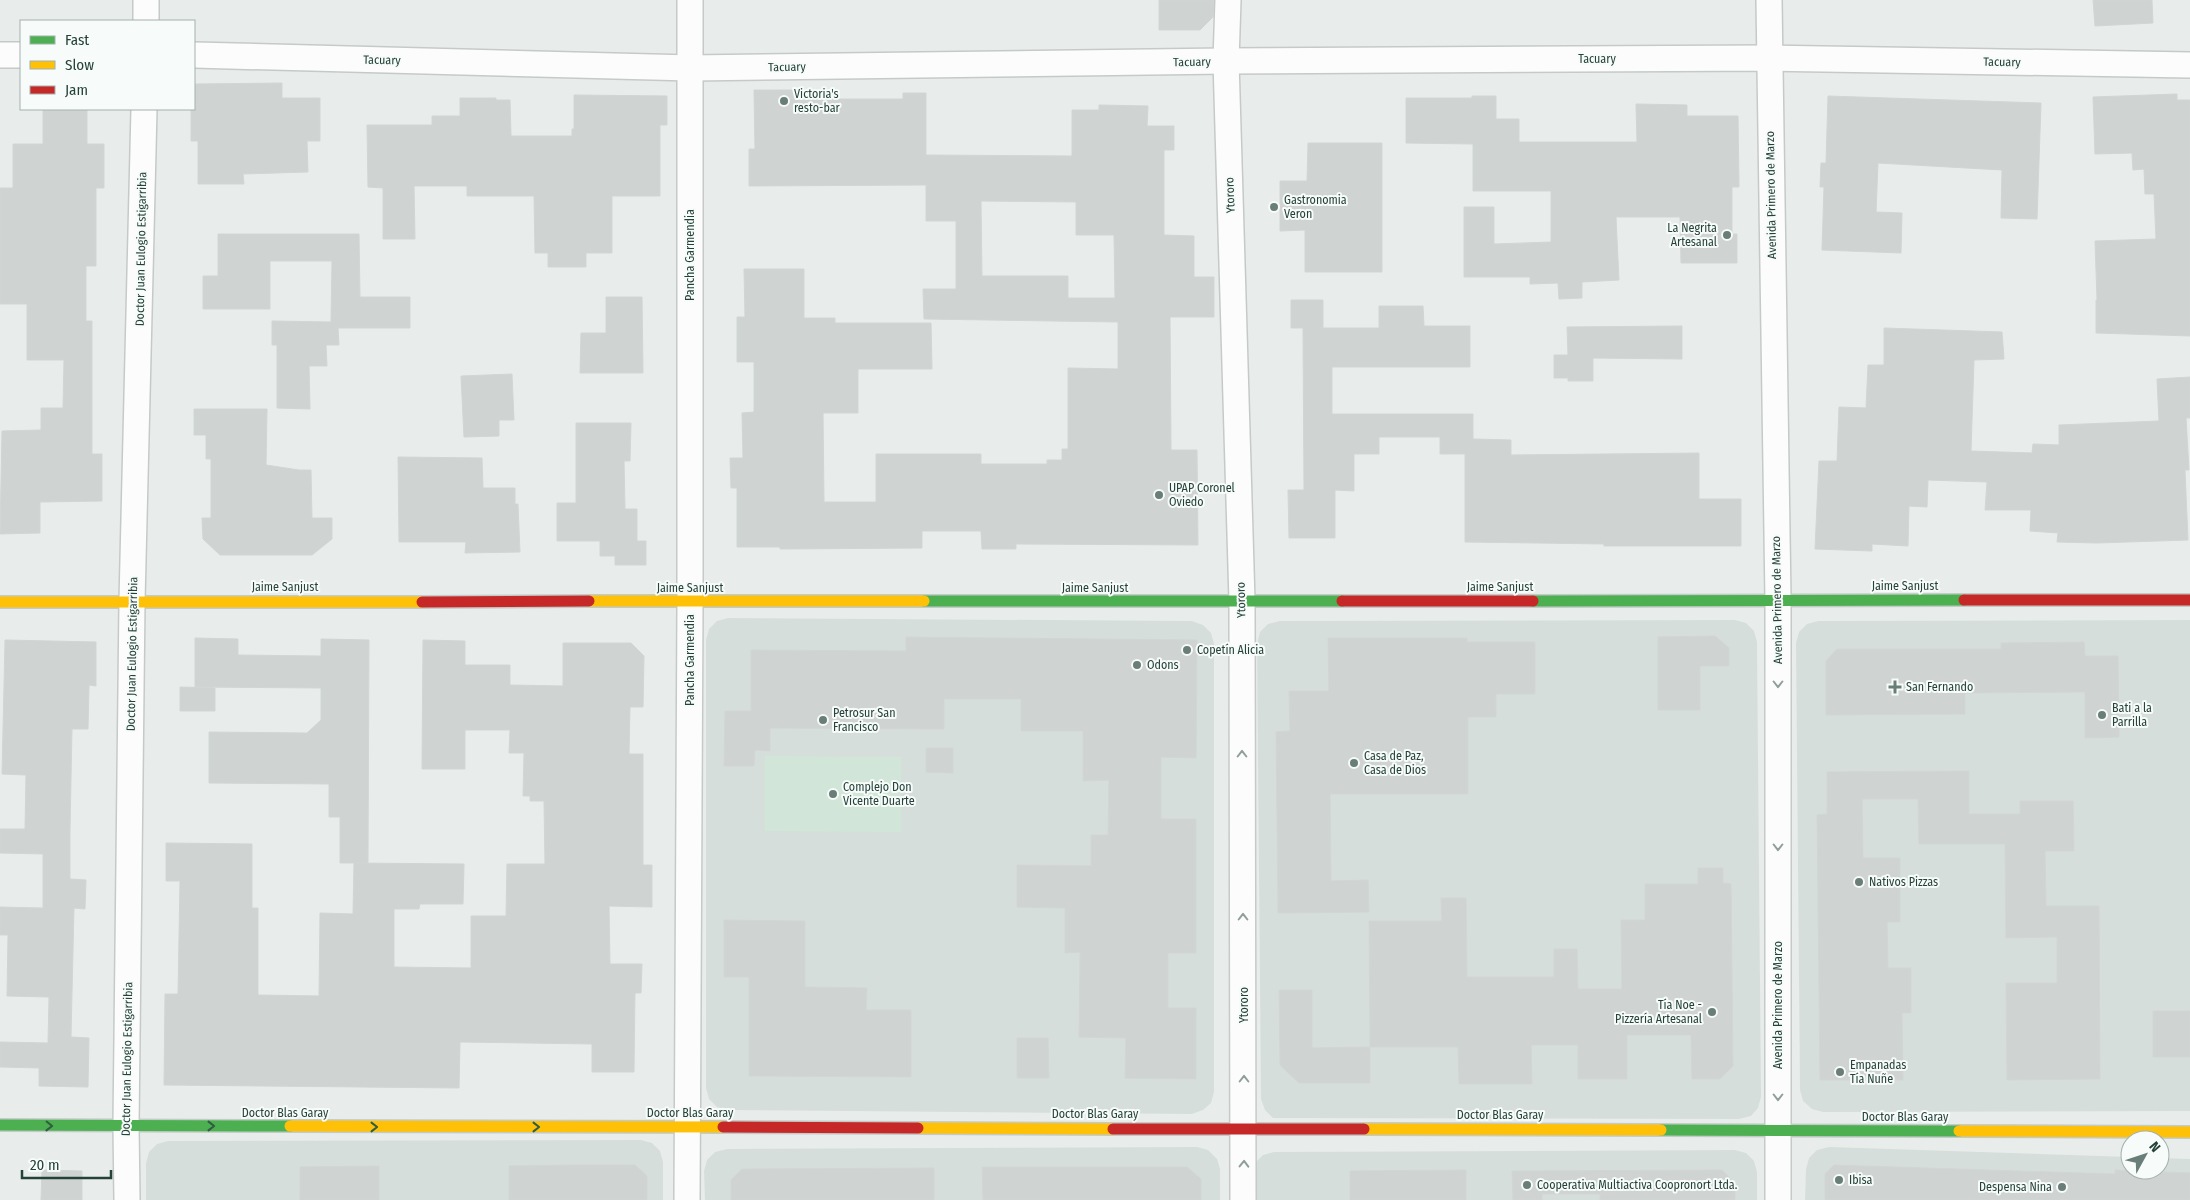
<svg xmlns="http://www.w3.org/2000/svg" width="2190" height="1200" font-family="'Fira Sans Condensed',sans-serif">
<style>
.built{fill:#d6dedb}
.green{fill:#d1e6d8}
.building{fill:#cfd4d2;stroke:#d1d6d4;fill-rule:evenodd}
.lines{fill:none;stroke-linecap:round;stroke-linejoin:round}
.street-casing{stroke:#c5cac8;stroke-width:28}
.fast-casing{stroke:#c3cbc8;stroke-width:14}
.slow-casing{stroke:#c3cbc8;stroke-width:14}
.jam-casing{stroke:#c3cbc8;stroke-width:14}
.street{stroke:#fcfcfc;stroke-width:25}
.fast{stroke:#4caf50;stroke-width:11}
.slow{stroke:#ffc107;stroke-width:11}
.jam{stroke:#c62828;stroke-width:11}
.oneway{stroke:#909f9b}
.oneway2{stroke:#2e5d40}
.poi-dot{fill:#697e78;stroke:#f7fbf9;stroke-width:2}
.labels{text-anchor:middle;stroke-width:4;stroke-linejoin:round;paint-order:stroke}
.street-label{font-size:12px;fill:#24423a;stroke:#f7fbf9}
.poi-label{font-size:12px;fill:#24423a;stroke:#f7fbf9;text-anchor:start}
</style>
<rect width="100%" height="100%" fill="#e8edeb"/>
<!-- built -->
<g class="built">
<path d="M 728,618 L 1192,621 L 1203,625 L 1211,633 L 1214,644 L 1214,1092 L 1211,1103 L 1203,1110 L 1192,1114 L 728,1110 L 717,1107 L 709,1099 L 706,1088 L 706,640 L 709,629 L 717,621 Z"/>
<path d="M 1735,620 L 1746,623 L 1754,631 L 1757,642 L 1761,1097 L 1758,1108 L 1751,1116 L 1739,1119 L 1273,1118 L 1265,1110 L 1261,1099 L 1257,644 L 1260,632 L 1268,624 L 1280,621 Z"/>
<path d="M 2190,620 L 2190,1111 L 1823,1112 L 1812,1109 L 1803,1101 L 1800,1090 L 1796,643 L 1799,632 L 1807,624 L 1818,621 Z"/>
<path d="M 641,1140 L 652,1143 L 660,1151 L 663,1162 L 663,1200 L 146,1200 L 146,1163 L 149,1152 L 157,1144 L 168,1141 Z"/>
<path d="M 1197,1147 L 1208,1150 L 1217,1159 L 1220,1169 L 1220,1200 L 705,1200 L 704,1171 L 707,1160 L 715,1152 L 727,1149 Z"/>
<path d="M 1829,1147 L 2130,1157 L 2130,1170 L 2160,1170 L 2160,1158 L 2190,1159 L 2190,1200 L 1805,1200 L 1806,1169 L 1809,1158 L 1817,1150 Z"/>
<path d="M 1735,1150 L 1746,1153 L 1754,1161 L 1757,1172 L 1757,1200 L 1252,1200 L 1255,1163 L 1263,1155 L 1274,1152 Z"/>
</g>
<!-- green -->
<path class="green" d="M 765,756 L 901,757 L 901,832 L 765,831 Z"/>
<!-- building -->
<g class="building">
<path d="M 1159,0 L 1214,0 L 1213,17 L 1200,30 L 1159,30 Z"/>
<path d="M 2093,0 L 2152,0 L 2153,23 L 2095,26 Z"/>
<path d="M 282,83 L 282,98 L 320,98 L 320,141 L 307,141 L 308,172 L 243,174 L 244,184 L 198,184 L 198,141 L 191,141 L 191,109 L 194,109 L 194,84 Z"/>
<path d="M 754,90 L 805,90 L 805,99 L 903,99 L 903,93 L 926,93 L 926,155 L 1072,156 L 1072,110 L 1099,110 L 1099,105 L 1148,106 L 1147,126 L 1174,126 L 1174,150 L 1164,150 L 1164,235 L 1194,236 L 1194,277 L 1214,277 L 1214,317 L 1170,317 L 1171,450 L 1197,450 L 1198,545 L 1016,544 L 1016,549 L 982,549 L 981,531 L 922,531 L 922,548 L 780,549 L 780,547 L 737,547 L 737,488 L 731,488 L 730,458 L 743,458 L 742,413 L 754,412 L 754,362 L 737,362 L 737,317 L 745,317 L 744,269 L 804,269 L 804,318 L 835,318 L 835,323 L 931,323 L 932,369 L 858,369 L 858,413 L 823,413 L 824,502 L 876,502 L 876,454 L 981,454 L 981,464 L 1047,464 L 1047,460 L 1062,460 L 1062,449 L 1068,449 L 1068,368 L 1118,369 L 1118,322 L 924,319 L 923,289 L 956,289 L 956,221 L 926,221 L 926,185 L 749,186 L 749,149 L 755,149 ZM 981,201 L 1076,202 L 1076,235 L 1114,235 L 1115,298 L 1068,298 L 1068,276 L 982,276 Z"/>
<path d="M 2177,94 L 2177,100 L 2190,100 L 2190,336 L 2096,333 L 2096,300 L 2097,300 L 2095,241 L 2156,239 L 2154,194 L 2145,194 L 2144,169 L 2133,170 L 2132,153 L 2095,154 L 2093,97 Z"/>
<path d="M 574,95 L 667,96 L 667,125 L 660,125 L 660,196 L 612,196 L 612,253 L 586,253 L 586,267 L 548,267 L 548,253 L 535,253 L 534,196 L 467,196 L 467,186 L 414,186 L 415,239 L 383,239 L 383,188 L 368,187 L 367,125 L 432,125 L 432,116 L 460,116 L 460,98 L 496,98 L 496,100 L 510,100 L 511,136 L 572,136 L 572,129 L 574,129 Z"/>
<path d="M 1472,96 L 1496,96 L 1496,119 L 1519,119 L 1519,142 L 1637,142 L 1636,104 L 1687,105 L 1687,116 L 1738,116 L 1739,187 L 1732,187 L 1732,234 L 1737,234 L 1737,263 L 1681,263 L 1680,217 L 1616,217 L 1619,280 L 1582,282 L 1582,298 L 1559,299 L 1558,283 L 1530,284 L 1530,277 L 1464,277 L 1464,207 L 1494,207 L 1494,244 L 1551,242 L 1551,191 L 1473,191 L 1473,144 L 1406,143 L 1406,98 L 1472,98 Z"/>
<path d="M 1828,96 L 2041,103 L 2037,219 L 2001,218 L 2002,170 L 1878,163 L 1876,212 L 1902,213 L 1901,253 L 1822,250 L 1824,187 L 1820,187 L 1821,163 L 1826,163 Z"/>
<path d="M 43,109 L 87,109 L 87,144 L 104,144 L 104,188 L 96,188 L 96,266 L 86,266 L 86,321 L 92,321 L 92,454 L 102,454 L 102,501 L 40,502 L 40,533 L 0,534 L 2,431 L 41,430 L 41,408 L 63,408 L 64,360 L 27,360 L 27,304 L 0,304 L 0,188 L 13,188 L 13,144 L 43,144 Z"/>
<path d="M 1308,143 L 1382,143 L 1382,272 L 1305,272 L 1305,230 L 1280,231 L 1280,181 L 1307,181 Z"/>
<path d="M 218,234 L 359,234 L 360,297 L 410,297 L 410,328 L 338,328 L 339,345 L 326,345 L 327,366 L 309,366 L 310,409 L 277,408 L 277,345 L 272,345 L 272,321 L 331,322 L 332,261 L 270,261 L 270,309 L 203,309 L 203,276 L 218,276 Z"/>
<path d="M 606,297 L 642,297 L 643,373 L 580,373 L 581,333 L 606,333 Z"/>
<path d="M 1291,300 L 1323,300 L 1323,328 L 1318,328 L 1379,328 L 1379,306 L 1423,306 L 1424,326 L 1470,326 L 1470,367 L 1332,367 L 1332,414 L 1473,414 L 1473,439 L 1511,440 L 1511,455 L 1699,453 L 1699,499 L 1741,499 L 1741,546 L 1604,546 L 1604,544 L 1465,542 L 1465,454 L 1440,454 L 1440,437 L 1379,437 L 1379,454 L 1354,454 L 1354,491 L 1335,490 L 1335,538 L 1289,538 L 1288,490 L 1304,490 L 1303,328 L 1291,328 Z"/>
<path d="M 1682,326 L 1682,359 L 1593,358 L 1593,381 L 1568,381 L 1568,378 L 1554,378 L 1554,355 L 1568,355 L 1567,327 Z"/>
<path d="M 1884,328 L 2002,332 L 2004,359 L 1974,360 L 1971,451 L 2032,453 L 2033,444 L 2059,445 L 2059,425 L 2159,421 L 2157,379 L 2190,377 L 2190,418 L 2186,418 L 2189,470 L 2185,470 L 2188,540 L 2097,543 L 2057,542 L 2058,533 L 2030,531 L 2031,510 L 1985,510 L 1987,482 L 1928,480 L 1927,507 L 1909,506 L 1908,546 L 1872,544 L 1872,551 L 1815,549 L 1819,461 L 1837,461 L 1839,407 L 1866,408 L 1868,365 L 1884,365 Z"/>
<path d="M 512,374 L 514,420 L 499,420 L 499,436 L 464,437 L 461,376 Z"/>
<path d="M 194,409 L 267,409 L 266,465 L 299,470 L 311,470 L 312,518 L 332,518 L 332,539 L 312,555 L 220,555 L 203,539 L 202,518 L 211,518 L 211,459 L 206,459 L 206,435 L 194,435 Z"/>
<path d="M 576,423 L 631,423 L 630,461 L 624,461 L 625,509 L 637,509 L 637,541 L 646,541 L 646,565 L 615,565 L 615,556 L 600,556 L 600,541 L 557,541 L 557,503 L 576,503 Z"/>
<path d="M 398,457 L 482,458 L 483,488 L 515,488 L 515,504 L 518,504 L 520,552 L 465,553 L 466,542 L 399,542 Z"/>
<path d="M 1715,636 L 1729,648 L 1729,666 L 1700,666 L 1700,710 L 1658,710 L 1658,637 Z"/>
<path d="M 906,637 L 1197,640 L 1196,758 L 1161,757 L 1161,819 L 1196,819 L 1196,953 L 1168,953 L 1168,1008 L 1196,1008 L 1196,1079 L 1125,1078 L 1126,1038 L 1079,1037 L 1080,952 L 1065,953 L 1065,908 L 1017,907 L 1017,865 L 1091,866 L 1091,835 L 1108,835 L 1109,780 L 1083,781 L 1083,731 L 1021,731 L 1021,699 L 944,699 L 944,729 L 770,728 L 770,751 L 755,750 L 754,766 L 724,766 L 725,711 L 751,711 L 751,650 L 906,651 Z"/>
<path d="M 195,638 L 238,639 L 238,655 L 321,656 L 321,639 L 369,640 L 368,863 L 340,863 L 340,817 L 329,817 L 329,784 L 209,783 L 209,732 L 307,733 L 321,720 L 321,688 L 195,687 Z"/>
<path d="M 1328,638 L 1467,638 L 1467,642 L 1535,642 L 1535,694 L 1496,694 L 1496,717 L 1468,717 L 1468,794 L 1330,794 L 1331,881 L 1368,880 L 1369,912 L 1278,913 L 1276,732 L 1290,731 L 1289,691 L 1329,691 Z"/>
<path d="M 5,640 L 96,642 L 96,686 L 89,685 L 88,729 L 72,729 L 70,831 L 70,879 L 86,880 L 85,909 L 74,908 L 71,1037 L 89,1038 L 88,1087 L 39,1086 L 39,1068 L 0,1067 L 0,1042 L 48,1043 L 49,997 L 7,996 L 8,935 L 0,935 L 0,907 L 43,908 L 43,854 L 0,853 L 0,829 L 25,829 L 26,775 L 2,774 Z"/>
<path d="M 423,640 L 465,641 L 465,665 L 510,665 L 510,685 L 563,686 L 563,643 L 631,643 L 644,656 L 643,707 L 630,707 L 629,754 L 643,754 L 643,865 L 652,865 L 652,907 L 609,906 L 610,964 L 642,964 L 641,993 L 635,993 L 634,1072 L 592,1072 L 592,1044 L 460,1042 L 459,1088 L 164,1085 L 165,994 L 178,994 L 180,881 L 166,881 L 166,843 L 252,844 L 252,908 L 258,908 L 258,995 L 319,996 L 320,913 L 353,914 L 354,863 L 464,864 L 463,904 L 420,904 L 419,909 L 394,909 L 394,967 L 471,968 L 471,916 L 506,916 L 507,864 L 545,864 L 544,801 L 530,801 L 530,796 L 523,796 L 524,753 L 509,753 L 510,730 L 465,730 L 465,769 L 422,769 Z"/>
<path d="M 2084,642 L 2085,656 L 2118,656 L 2119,737 L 2085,738 L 2085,692 L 1965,693 L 1965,714 L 1826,715 L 1826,661 L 1837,649 L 2001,649 L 2001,643 Z"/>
<path d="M 180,687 L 215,688 L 215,711 L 180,711 Z"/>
<path d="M 926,748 L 953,748 L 953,773 L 926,772 Z"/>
<path d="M 1969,771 L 1969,814 L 2020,814 L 2020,801 L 2073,801 L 2074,851 L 2045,851 L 2046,906 L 2099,906 L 2100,1079 L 2007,1080 L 2006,983 L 2057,983 L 2057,937 L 2006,938 L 2005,844 L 1919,844 L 1918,799 L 1862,799 L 1863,858 L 1900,858 L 1900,922 L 1887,922 L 1888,968 L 1911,968 L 1911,1013 L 1902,1013 L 1903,1080 L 1820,1080 L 1817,815 L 1827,814 L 1827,772 Z"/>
<path d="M 1698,868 L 1723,868 L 1723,883 L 1731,884 L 1733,1066 L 1720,1079 L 1692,1079 L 1691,1035 L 1627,1035 L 1627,1079 L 1578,1079 L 1578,1045 L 1531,1045 L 1532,1084 L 1459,1084 L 1458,1047 L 1370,1047 L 1369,921 L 1442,921 L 1441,898 L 1466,898 L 1467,977 L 1554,977 L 1554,949 L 1577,949 L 1578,989 L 1622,989 L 1621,920 L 1645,920 L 1645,884 L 1698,884 Z"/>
<path d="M 724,920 L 805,921 L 805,987 L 867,988 L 866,1010 L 911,1010 L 911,1077 L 749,1076 L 749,977 L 724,977 Z"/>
<path d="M 1279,990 L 1312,990 L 1312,1048 L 1370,1047 L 1370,1083 L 1299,1083 L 1280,1065 Z"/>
<rect x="2153" y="1011" width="37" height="46"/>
<path d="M 1017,1038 L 1048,1038 L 1049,1078 L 1017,1078 Z"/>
<path d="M 571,1165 L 635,1165 L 647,1176 L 647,1200 L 509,1200 L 509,1166 Z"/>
<path d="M 1834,1165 L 2115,1174 L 2115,1170 L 2190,1173 L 2190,1200 L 1825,1200 L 1825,1174 Z"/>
<path d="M 379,1166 L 379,1200 L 300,1200 L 300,1167 Z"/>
<path d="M 982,1167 L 1187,1167 L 1201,1179 L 1201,1200 L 983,1200 Z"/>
<path d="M 934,1168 L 934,1200 L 731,1200 L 731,1180 L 742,1169 Z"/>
<path d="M 42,1170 L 82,1171 L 82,1200 L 41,1200 Z"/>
<path d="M 1466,1170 L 1466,1200 L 1350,1200 L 1350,1171 Z"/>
<path d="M 1722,1170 L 1735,1184 L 1735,1200 L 1600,1200 L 1600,1194 L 1542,1194 L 1542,1200 L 1513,1200 L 1512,1171 Z"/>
</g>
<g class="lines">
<!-- street casing -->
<g class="street-casing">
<g id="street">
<path d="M 1228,0 L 1226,61 L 1242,601 L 1243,1200"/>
<path d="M 1769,0 L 1778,600 L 1778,1200"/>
<path d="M 146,21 L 146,0"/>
<path d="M 0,55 L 21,55"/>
<path d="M 194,55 L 691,68 L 1226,61 L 1769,58 L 2190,65"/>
<path d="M 127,1200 L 126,1126 L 132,601 L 144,109"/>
<path d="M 687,1200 L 690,602 L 690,0"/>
</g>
</g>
<!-- fast casing -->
<g class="fast-casing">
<g id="fast">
<path d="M 924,601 L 1342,601"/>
<path d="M 1533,601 L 1964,600"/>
<path d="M 0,1125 L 290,1126"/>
<path d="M 1661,1130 L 1959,1131"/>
</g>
</g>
<!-- slow casing -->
<g class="slow-casing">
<g id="slow">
<path d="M 589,601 L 924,601"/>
<path d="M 0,602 L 422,602"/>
<path d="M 290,1126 L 723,1127"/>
<path d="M 918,1128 L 1113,1129"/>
<path d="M 1364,1129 L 1661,1130"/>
<path d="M 1959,1131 L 2190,1132"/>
</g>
</g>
<!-- jam casing -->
<g class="jam-casing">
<g id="jam">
<path d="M 1964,600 L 2190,600"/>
<path d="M 1342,601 L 1533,601"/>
<path d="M 422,602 L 589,601"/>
<path d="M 723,1127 L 918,1128"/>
<path d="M 1113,1129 L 1364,1129"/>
</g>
</g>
<!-- street -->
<use href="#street" class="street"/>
<!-- fast -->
<use href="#fast" class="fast"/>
<!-- slow -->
<use href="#slow" class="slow"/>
<!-- jam -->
<use href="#jam" class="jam"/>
</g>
<!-- one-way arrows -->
<defs><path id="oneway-chevron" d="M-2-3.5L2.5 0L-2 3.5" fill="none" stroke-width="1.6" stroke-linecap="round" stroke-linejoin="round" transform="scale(1.25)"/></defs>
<g class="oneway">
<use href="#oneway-chevron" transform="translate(1778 684) rotate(90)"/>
<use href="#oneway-chevron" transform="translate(1242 754) rotate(-90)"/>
<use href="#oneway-chevron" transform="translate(1778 847) rotate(90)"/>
<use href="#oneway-chevron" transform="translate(1243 917) rotate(-90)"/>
<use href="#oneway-chevron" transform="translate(1244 1079) rotate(-90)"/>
<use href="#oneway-chevron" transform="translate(1778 1097) rotate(90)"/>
<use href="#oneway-chevron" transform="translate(1244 1164) rotate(-89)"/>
</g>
<g class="oneway2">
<use href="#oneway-chevron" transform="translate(49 1126) rotate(1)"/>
<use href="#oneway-chevron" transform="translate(211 1126)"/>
<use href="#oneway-chevron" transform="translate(374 1127)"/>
<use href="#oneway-chevron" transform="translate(536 1127)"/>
</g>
<!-- markers -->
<g class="poi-dot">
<circle cx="784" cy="101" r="5"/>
<circle cx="1274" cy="207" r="5"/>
<circle cx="1727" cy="235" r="5"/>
<circle cx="1159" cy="495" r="5"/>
<circle cx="1187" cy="650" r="5"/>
<circle cx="1137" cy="665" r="5"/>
<path d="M1892.5 679.5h5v5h5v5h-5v5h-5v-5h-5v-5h5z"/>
<circle cx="2102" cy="715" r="5"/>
<circle cx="823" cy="720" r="5"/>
<circle cx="1354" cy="763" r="5"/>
<circle cx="833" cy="794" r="5"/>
<circle cx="1859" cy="882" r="5"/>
<circle cx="1712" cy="1012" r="5"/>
<circle cx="1840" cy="1072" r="5"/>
<circle cx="1839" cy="1180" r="5"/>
<circle cx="1527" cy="1185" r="5"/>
<circle cx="2062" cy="1187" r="5"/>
</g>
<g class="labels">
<!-- street labels -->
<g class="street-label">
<text x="1597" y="63">Tacuary</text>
<text transform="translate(382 60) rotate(1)" y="4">Tacuary</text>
<text transform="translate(1192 62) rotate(-1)" y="4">Tacuary</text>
<text transform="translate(2002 62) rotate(1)" y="4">Tacuary</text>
<text transform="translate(787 67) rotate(-1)" y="4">Tacuary</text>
<text transform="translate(1230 195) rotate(-92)" y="4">Ytororo</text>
<text transform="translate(1771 195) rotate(-91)" y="4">Avenida Primero de Marzo</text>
<text transform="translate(141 249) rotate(-89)" y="4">Doctor Juan Eulogio Estigarribia</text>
<text transform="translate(690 255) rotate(-90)" y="4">Pancha Garmendia</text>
<text x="1905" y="590">Jaime Sanjust</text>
<text x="285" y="591">Jaime Sanjust</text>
<text x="1500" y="591">Jaime Sanjust</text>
<text x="690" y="592">Jaime Sanjust</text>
<text x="1095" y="592">Jaime Sanjust</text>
<text transform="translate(1241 600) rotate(-91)" y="4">Ytororo</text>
<text transform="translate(1777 600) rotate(-91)" y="4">Avenida Primero de Marzo</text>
<text transform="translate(132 654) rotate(-89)" y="4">Doctor Juan Eulogio Estigarribia</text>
<text transform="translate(690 660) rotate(-90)" y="4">Pancha Garmendia</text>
<text transform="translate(1244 1005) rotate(-90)" y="4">Ytororo</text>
<text transform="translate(1778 1005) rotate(-90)" y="4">Avenida Primero de Marzo</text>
<text transform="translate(127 1059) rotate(-89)" y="4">Doctor Juan Eulogio Estigarribia</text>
<text x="285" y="1117">Doctor Blas Garay</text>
<text x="690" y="1117">Doctor Blas Garay</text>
<text x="1095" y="1118">Doctor Blas Garay</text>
<text x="1500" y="1119">Doctor Blas Garay</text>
<text x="1905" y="1121">Doctor Blas Garay</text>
</g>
<!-- poi labels -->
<g class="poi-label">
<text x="794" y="98">Victoria's<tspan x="794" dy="14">resto-bar</tspan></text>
<text x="1284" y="204">Gastronomia<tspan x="1284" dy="14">Veron</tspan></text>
<text x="1717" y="232" text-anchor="end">La Negrita<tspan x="1717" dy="14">Artesanal</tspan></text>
<text x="1169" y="492">UPAP Coronel<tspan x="1169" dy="14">Oviedo</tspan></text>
<text x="1197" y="654">Copetín Alicia</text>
<text x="1147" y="669">Odons</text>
<text x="1906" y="691">San Fernando</text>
<text x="2112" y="712">Bati a la<tspan x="2112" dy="14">Parrilla</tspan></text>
<text x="833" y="717">Petrosur San<tspan x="833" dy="14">Francisco</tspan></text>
<text x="1364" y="760">Casa de Paz,<tspan x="1364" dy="14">Casa de Dios</tspan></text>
<text x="843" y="791">Complejo Don<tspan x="843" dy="14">Vicente Duarte</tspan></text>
<text x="1869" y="886">Nativos Pizzas</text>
<text x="1702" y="1009" text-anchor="end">Tía Noe -<tspan x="1702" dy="14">Pizzería Artesanal</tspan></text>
<text x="1850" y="1069">Empanadas<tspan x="1850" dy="14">Tía Nuñe</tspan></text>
<text x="1849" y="1184">Ibisa</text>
<text x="1537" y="1189">Cooperativa Multiactiva Coopronort Ltda.</text>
<text x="2052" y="1191" text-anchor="end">Despensa Nina</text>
</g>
</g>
<!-- legend -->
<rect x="20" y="20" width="175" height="90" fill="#f7fbf9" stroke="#a3b1ad"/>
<rect x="30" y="36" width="25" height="8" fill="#4caf50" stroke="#a3b1ad"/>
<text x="65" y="45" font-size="15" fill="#24423a">Fast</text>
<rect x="30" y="61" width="25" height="8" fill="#ffc107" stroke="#a3b1ad"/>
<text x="65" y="70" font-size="15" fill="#24423a">Slow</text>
<rect x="30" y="86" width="25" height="8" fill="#c62828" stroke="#a3b1ad"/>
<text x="65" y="95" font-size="15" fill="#24423a">Jam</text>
<!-- north arrow -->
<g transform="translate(2145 1155) rotate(50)"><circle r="24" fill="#f7fbf9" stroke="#a3b1ad"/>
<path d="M0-4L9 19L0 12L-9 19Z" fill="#697e78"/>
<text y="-8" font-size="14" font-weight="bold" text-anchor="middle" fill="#24423a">N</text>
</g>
<!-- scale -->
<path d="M22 1170v8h89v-8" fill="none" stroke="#24423a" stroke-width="2.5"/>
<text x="30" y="1170" font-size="15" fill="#24423a" stroke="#f7fbf9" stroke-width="4" paint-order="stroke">20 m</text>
</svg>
